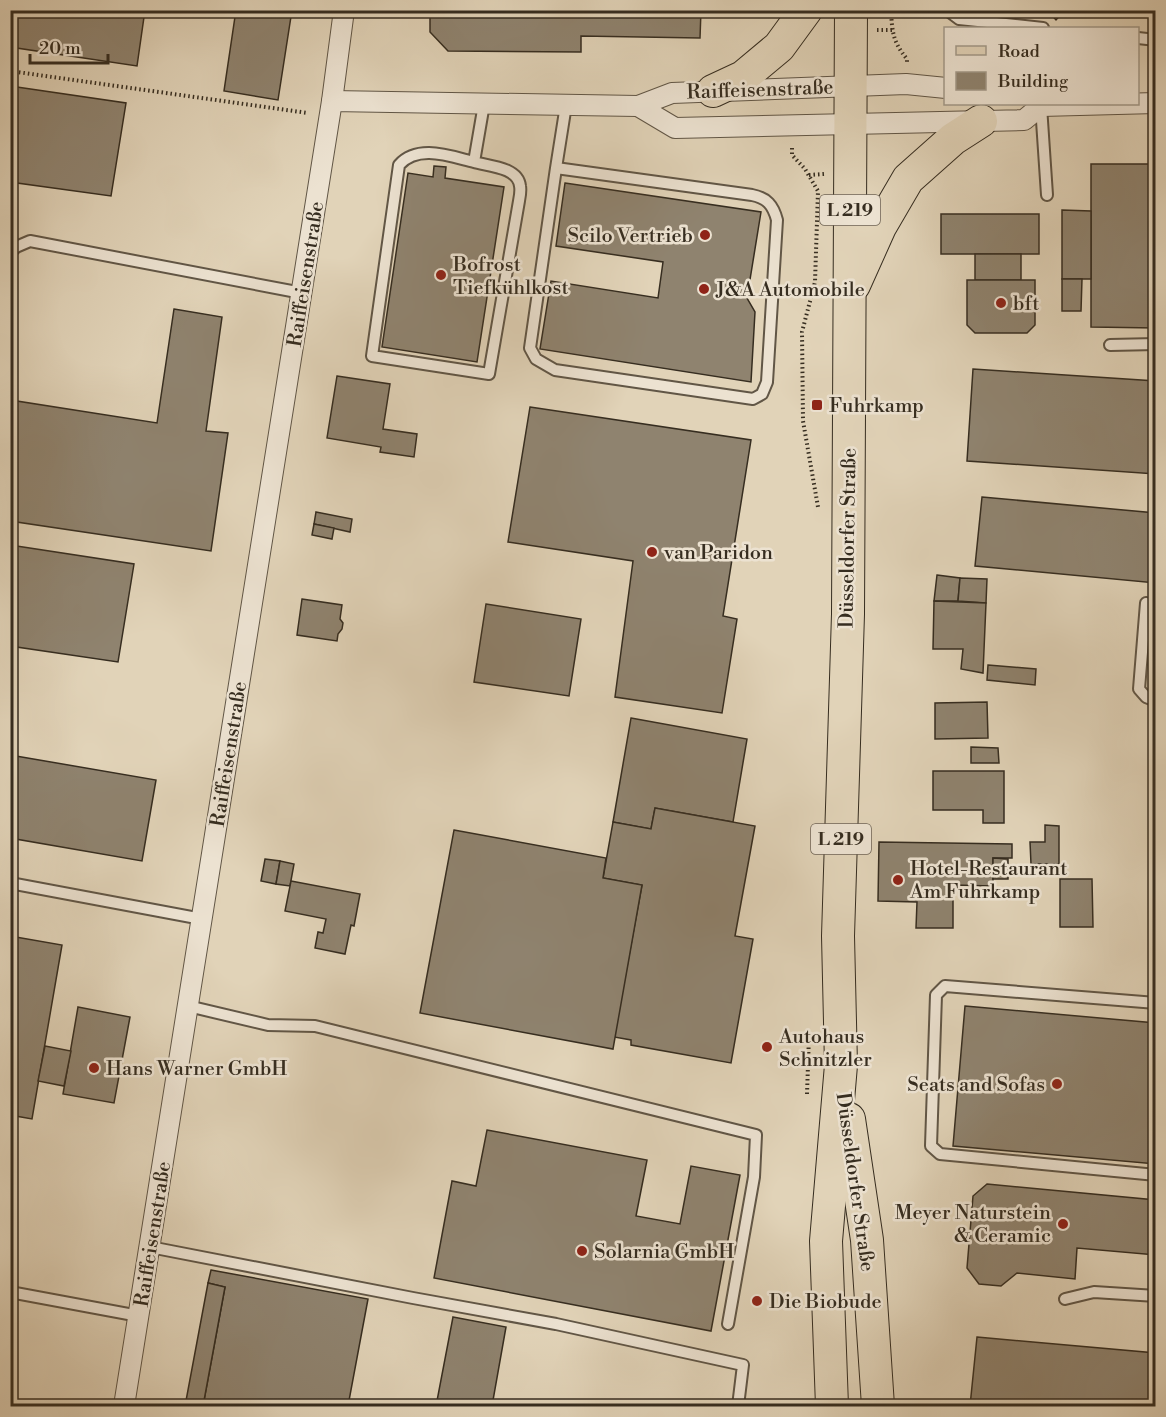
<svg xmlns="http://www.w3.org/2000/svg" width="1166" height="1417" font-family="'Libre Bodoni',serif">
<style>
.building{fill:#8f836f;stroke:#362d20;stroke-width:1.5}
.lines{fill:none;stroke-linecap:round;stroke-linejoin:round}
.service-casing{stroke:#615646;stroke-width:14}
.minor-casing{stroke:#615646;stroke-width:22}
.primary-casing{stroke:#362d20;stroke-width:34}
.path{stroke:#362d20;stroke-width:4;stroke-dasharray:1.5 3;stroke-linecap:butt}
.service{stroke:#ece2d1;stroke-width:10}
.minor{stroke:#ece2d1;stroke-width:20}
.primary{stroke:#e1d3b8;stroke-width:32}
.poi-dot{fill:#8f2418;stroke:#ece2d1;stroke-width:2}
.labels{text-anchor:middle;stroke-width:5;stroke-linejoin:round;paint-order:stroke}
.shield{fill:#ece2d1;stroke:#6d6355;stroke-width:1.5}
.shield-label{font-size:18px;font-weight:bold;fill:#362d20}
.street-label{font-size:20px;fill:#362d20;stroke:#ece2d1}
.poi-label{font-size:20px;fill:#362d20;stroke:#ece2d1;text-anchor:start}
</style>
<rect width="100%" height="100%" fill="#e1d3b8"/>
<filter id="stains"><feTurbulence type="fractalNoise" baseFrequency=".00333" numOctaves="4"/><feColorMatrix values="0 0 0 0 .2 0 0 0 0 .09 0 0 0 0 .02 0 0 0 .5 -.17"/></filter>
<radialGradient id="worn" r=".72"><stop offset=".6" stop-color="#630" stop-opacity="0"/><stop offset="1" stop-color="#630" stop-opacity=".3"/></radialGradient>
<!-- building -->
<g class="building">
<path d="M 10,10 L 145,10 L 137,66 L 10,47 Z"/>
<path d="M 236,10 L 292,10 L 278,100 L 224,91 Z"/>
<path d="M 430,10 L 701,10 L 700,38 L 581,36 L 581,52 L 448,51 L 430,32 Z"/>
<path d="M 701,10 L 719,10 L 713,17 L 701,17 Z"/>
<path d="M 1047,10 L 1065,10 L 1056,20 Z"/>
<path d="M 10,86 L 126,103 L 111,196 L 10,182 Z"/>
<path d="M 1091,164 L 1156,164 L 1156,328 L 1091,327 Z"/>
<path d="M 434,166 L 446,167 L 445,178 L 504,187 L 477,362 L 382,347 L 408,173 L 433,177 Z"/>
<path d="M 565,183 L 761,212 L 747,298 L 755,312 L 751,382 L 540,349 L 551,281 L 658,298 L 663,262 L 556,246 Z"/>
<path d="M 1062,210 L 1091,211 L 1091,279 L 1062,279 Z"/>
<rect x="941" y="214" width="98" height="40"/>
<rect x="975" y="254" width="46" height="26"/>
<path d="M 1062,279 L 1082,279 L 1081,311 L 1062,311 Z"/>
<path d="M 967,280 L 1035,280 L 1035,325 L 1027,333 L 975,333 L 967,325 Z"/>
<path d="M 174,309 L 222,317 L 206,431 L 228,433 L 211,551 L 10,521 L 10,400 L 157,423 Z"/>
<path d="M 973,369 L 1156,381 L 1156,474 L 967,461 Z"/>
<path d="M 337,376 L 390,384 L 383,429 L 417,434 L 414,457 L 380,452 L 381,447 L 327,438 Z"/>
<path d="M 530,407 L 751,440 L 723,616 L 737,619 L 722,713 L 615,697 L 633,561 L 508,542 Z"/>
<path d="M 982,497 L 1156,513 L 1156,583 L 975,566 Z"/>
<path d="M 316,512 L 352,519 L 350,532 L 314,524 Z"/>
<path d="M 314,524 L 334,528 L 332,539 L 312,535 Z"/>
<path d="M 10,545 L 134,564 L 118,662 L 10,646 Z"/>
<path d="M 937,575 L 960,578 L 958,601 L 934,601 Z"/>
<path d="M 960,578 L 987,579 L 986,603 L 958,601 Z"/>
<path d="M 302,599 L 342,605 L 340,619 L 343,623 L 342,629 L 338,634 L 337,641 L 297,635 Z"/>
<path d="M 934,601 L 986,603 L 983,673 L 961,669 L 963,649 L 933,649 Z"/>
<path d="M 486,604 L 581,619 L 569,696 L 474,682 Z"/>
<path d="M 988,665 L 1036,669 L 1035,685 L 987,680 Z"/>
<path d="M 987,702 L 988,738 L 935,739 L 935,703 Z"/>
<path d="M 631,718 L 747,739 L 733,822 L 655,808 L 651,829 L 613,822 Z"/>
<path d="M 971,747 L 998,748 L 999,763 L 971,763 Z"/>
<path d="M 10,755 L 156,780 L 142,861 L 10,838 Z"/>
<path d="M 933,771 L 1004,771 L 1004,823 L 983,823 L 983,810 L 933,810 Z"/>
<path d="M 655,808 L 755,826 L 735,936 L 753,939 L 731,1063 L 631,1045 L 631,1040 L 614,1037 L 642,885 L 603,878 L 613,822 L 651,829 Z"/>
<path d="M 1045,825 L 1059,826 L 1059,864 L 1031,864 L 1030,842 L 1045,842 Z"/>
<path d="M 454,830 L 606,858 L 603,878 L 642,885 L 613,1049 L 420,1013 Z"/>
<path d="M 879,842 L 1012,844 L 1012,858 L 993,858 L 993,886 L 953,885 L 953,928 L 916,928 L 917,902 L 878,901 Z"/>
<path d="M 993,858 L 1008,859 L 1008,879 L 993,879 Z"/>
<path d="M 265,859 L 280,861 L 276,884 L 261,881 Z"/>
<path d="M 280,861 L 294,864 L 290,886 L 276,884 Z"/>
<path d="M 1060,879 L 1092,879 L 1093,927 L 1060,927 Z"/>
<path d="M 291,881 L 360,894 L 354,926 L 351,925 L 345,954 L 315,948 L 318,932 L 323,933 L 326,919 L 285,911 Z"/>
<path d="M 10,936 L 62,945 L 32,1119 L 10,1115 Z"/>
<path d="M 965,1006 L 1156,1023 L 1156,1164 L 953,1146 Z"/>
<path d="M 78,1007 L 130,1017 L 114,1103 L 63,1094 Z"/>
<path d="M 45,1046 L 71,1051 L 64,1086 L 38,1081 Z"/>
<path d="M 487,1130 L 647,1160 L 636,1216 L 680,1224 L 691,1166 L 740,1175 L 711,1331 L 434,1278 L 452,1181 L 476,1186 Z"/>
<path d="M 987,1184 L 1156,1200 L 1156,1255 L 1077,1248 L 1075,1279 L 1017,1273 L 1001,1286 L 979,1284 L 967,1268 L 973,1196 Z"/>
<path d="M 211,1270 L 368,1299 L 348,1406 L 203,1406 L 225,1287 L 208,1283 Z"/>
<path d="M 208,1283 L 225,1287 L 203,1406 L 185,1406 Z"/>
<path d="M 453,1317 L 506,1327 L 492,1406 L 436,1406 Z"/>
<path d="M 977,1337 L 1156,1353 L 1156,1406 L 970,1406 Z"/>
</g>
<g class="lines">
<!-- service casing -->
<g class="service-casing">
<g id="service">
<path d="M 947,10 L 959,19 L 1043,28"/>
<path d="M 1138,38 L 1156,40"/>
<path d="M 1041,106 L 1047,195"/>
<path d="M 474,162 C 449,156 418,144 399,165 L 372,356 L 489,374 L 519,201 C 520,196 521,191 520,186 C 518,167 488,166 474,162 L 484,104"/>
<path d="M 556,168 L 530,348 L 536,359 L 555,370 L 753,399 L 762,394 L 767,382 L 777,220 C 773,205 767,198 752,195 L 556,168 L 566,105"/>
<path d="M 10,253 L 16,247 L 30,241 L 302,293"/>
<path d="M 1110,345 L 1156,344"/>
<path d="M 1146,603 L 1139,689 L 1146,697 L 1156,701"/>
<path d="M 10,883 L 202,919"/>
<path d="M 1156,1003 L 945,986 L 936,995 L 931,1146 L 940,1154 L 1156,1175"/>
<path d="M 188,1006 L 268,1025 L 315,1026 L 756,1135 L 754,1177 L 728,1324"/>
<path d="M 150,1247 L 413,1298 L 556,1324 L 743,1365 L 738,1406"/>
<path d="M 10,1292 L 139,1316"/>
<path d="M 1065,1299 L 1094,1292 L 1156,1296"/>
</g>
</g>
<!-- minor casing -->
<g class="minor-casing">
<g id="minor">
<path d="M 332,101 L 344,10"/>
<path d="M 1037,104 L 1041,106 L 1156,103"/>
<path d="M 638,106 L 675,128 L 1024,120 L 1041,106"/>
<path d="M 124,1406 L 332,101 L 638,106 L 672,93 L 906,84 L 946,88"/>
</g>
</g>
<!-- primary casing -->
<g class="primary-casing">
<g id="primary">
<path d="M 713,91 L 743,77 L 779,47 L 806,10"/>
<path d="M 854,285 L 880,227 L 908,179 L 953,139 L 981,121"/>
<path d="M 849,1119 L 867,1240 L 878,1406"/>
<path d="M 832,1406 L 826,1241 L 841,1065 L 838,936 L 848,614 L 851,10"/>
</g>
</g>
<!-- path -->
<g class="path">
<path d="M 891,10 C 892,32 893,42 907,59 L 907,62"/>
<path d="M 877,30 L 892,30"/>
<path d="M 10,71 L 308,113"/>
<path d="M 792,148 L 792,155 L 805,169 L 818,191 L 815,282 L 802,332 L 803,421 L 818,507"/>
<path d="M 809,175 L 824,174"/>
<path d="M 807,1094 L 809,1036"/>
</g>
<!-- service -->
<use href="#service" class="service"/>
<!-- minor -->
<use href="#minor" class="minor"/>
<!-- primary -->
<use href="#primary" class="primary"/>
</g>
<!-- markers -->
<g class="poi-dot">
<circle cx="705" cy="235" r="6"/>
<circle cx="441" cy="275" r="6"/>
<circle cx="704" cy="289" r="6"/>
<circle cx="1001" cy="303" r="6"/>
<rect x="811" y="399" width="12" height="12" rx="3"/>
<circle cx="652" cy="552" r="6"/>
<circle cx="898" cy="880" r="6"/>
<circle cx="767" cy="1047" r="6"/>
<circle cx="94" cy="1068" r="6"/>
<circle cx="1057" cy="1084" r="6"/>
<circle cx="1063" cy="1224" r="6"/>
<circle cx="582" cy="1251" r="6"/>
<circle cx="757" cy="1301" r="6"/>
</g>
<g class="labels">
<!-- shield labels -->
<g class="shield">
<rect x="820" y="195" width="60" height="30" rx="4.5"/>
<rect x="811" y="824" width="60" height="30" rx="4.5"/>
</g>
<g class="shield-label">
<text x="850" y="216">L 219</text>
<text x="841" y="845">L 219</text>
</g>
<!-- street labels -->
<g class="street-label">
<text transform="translate(760 89) rotate(-2)" y="7">Raiffeisenstraße</text>
<text transform="translate(305 274) rotate(-81)" y="7">Raiffeisenstraße</text>
<text transform="translate(847 538) rotate(-89)" y="7">Düsseldorfer Straße</text>
<text transform="translate(228 754) rotate(-81)" y="7">Raiffeisenstraße</text>
<text transform="translate(856 1182) rotate(82)" y="7">Düsseldorfer Straße</text>
<text transform="translate(152 1234) rotate(-81)" y="7">Raiffeisenstraße</text>
</g>
<!-- poi labels -->
<g class="poi-label">
<text x="693" y="242" text-anchor="end">Scilo Vertrieb</text>
<text x="453" y="271">Bofrost<tspan x="453" dy="23">Tiefkühlkost</tspan></text>
<text x="716" y="296">J&amp;A Automobile</text>
<text x="1013" y="310">bft</text>
<text x="829" y="412">Fuhrkamp</text>
<text x="664" y="559">van Paridon</text>
<text x="910" y="875">Hotel-Restaurant<tspan x="910" dy="23">Am Fuhrkamp</tspan></text>
<text x="779" y="1043">Autohaus<tspan x="779" dy="23">Schnitzler</tspan></text>
<text x="106" y="1075">Hans Warner GmbH</text>
<text x="1045" y="1091" text-anchor="end">Seats and Sofas</text>
<text x="1051" y="1219" text-anchor="end">Meyer Naturstein<tspan x="1051" dy="23">&amp; Ceramic</tspan></text>
<text x="594" y="1258">Solarnia GmbH</text>
<text x="769" y="1308">Die Biobude</text>
</g>
</g>
<!-- margin -->
<rect width="1166" height="1417" fill="none" stroke="#e1d3b8" stroke-width="36"/>
<rect x="12" y="12" width="1142" height="1393" fill="none" stroke="#362d20" stroke-width="3"/>
<rect x="18" y="18" width="1130" height="1381" fill="none" stroke="#362d20" stroke-width="1.5"/>
<!-- legend -->
<rect x="944" y="27" width="195" height="78" fill="#ece2d1" stroke="#a39a8a" stroke-width="1.5"/>
<rect x="956" y="46" width="30" height="9" fill="#e1d3b8" stroke="#a39a8a" stroke-width="1.5"/>
<text x="998" y="57" font-size="18" fill="#362d20">Road</text>
<rect x="956" y="72" width="30" height="18" fill="#8f836f" stroke="#a39a8a" stroke-width="1.5"/>
<text x="998" y="87" font-size="18" fill="#362d20">Building</text>
<!-- scale -->
<path d="M30 54v9h78v-9" fill="none" stroke="#362d20" stroke-width="3"/>
<text x="39" y="54" font-size="18" fill="#362d20" stroke="#ece2d1" stroke-width="4.5" paint-order="stroke">20 m</text>
<rect width="100%" height="100%" filter="url(#stains)"/>
<rect width="100%" height="100%" fill="url(#worn)"/>
</svg>
